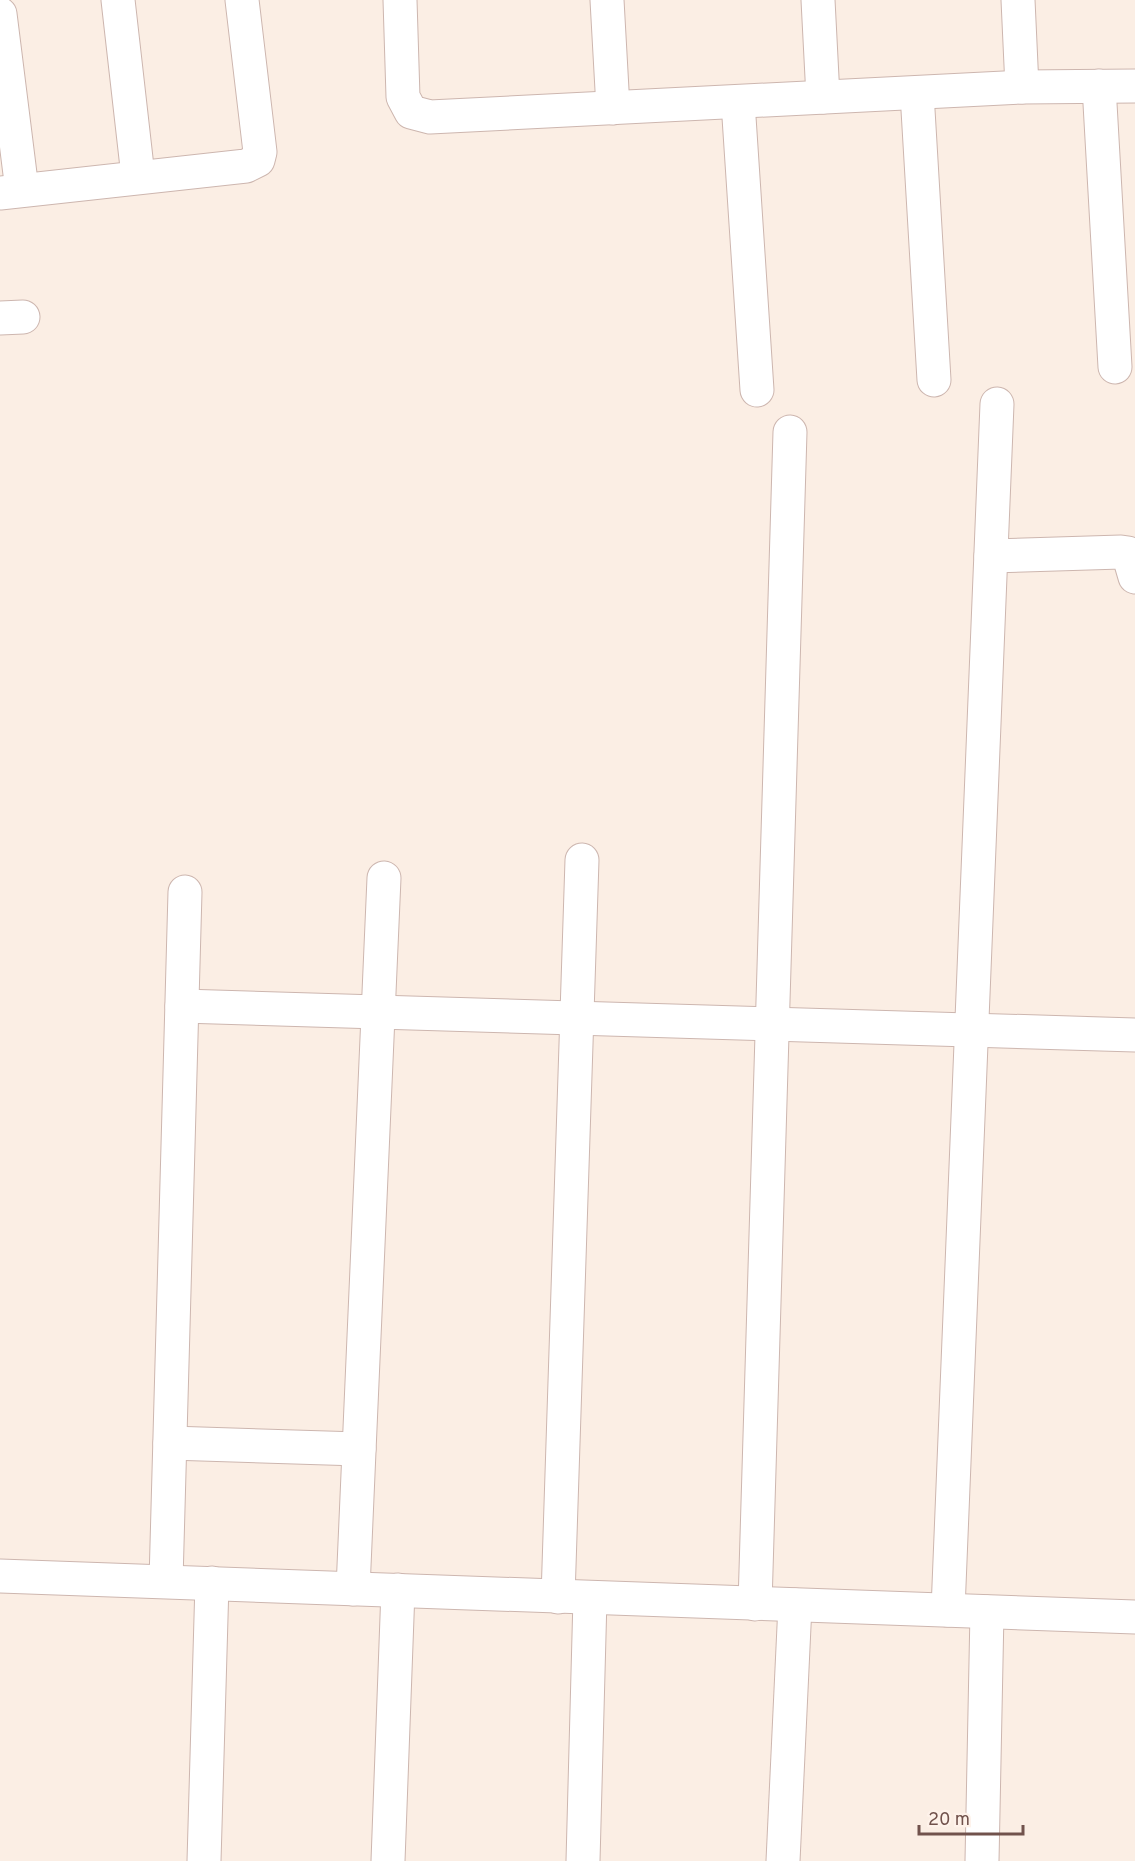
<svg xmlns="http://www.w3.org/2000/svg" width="1135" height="1861" font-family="Overpass,sans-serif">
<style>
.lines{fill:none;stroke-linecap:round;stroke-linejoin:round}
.minor-casing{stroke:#cdb6af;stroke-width:35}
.minor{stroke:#fff;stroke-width:33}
</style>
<rect width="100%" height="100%" fill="#fbeee4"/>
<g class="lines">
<!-- minor casing -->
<g class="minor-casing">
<g id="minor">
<path d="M 118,0 L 138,176"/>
<path d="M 400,0 L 403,97 L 411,112 L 430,117 L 1022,87 L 1135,86"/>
<path d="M 607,0 L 613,108"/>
<path d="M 818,0 L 823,97"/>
<path d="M 1018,0 L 1022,87"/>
<path d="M 0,14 L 22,190"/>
<path d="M 1099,86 L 1115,367"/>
<path d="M 917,93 L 934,380"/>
<path d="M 738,102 L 757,390"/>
<path d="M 0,193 L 246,166 L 258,160 L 260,152 L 242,0"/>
<path d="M 0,318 L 23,317"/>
<path d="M 991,556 L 1121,552 L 1128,553 L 1135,577"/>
<path d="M 182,1006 L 1135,1035"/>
<path d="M 170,1443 L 359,1449"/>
<path d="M 0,1576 L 1135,1617"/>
<path d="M 166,1581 L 185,892"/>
<path d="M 353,1589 L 384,878"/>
<path d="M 558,1597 L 582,860"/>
<path d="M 755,1604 L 790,432"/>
<path d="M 948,1610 L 997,404"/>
<path d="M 204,1861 L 212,1583"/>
<path d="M 388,1861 L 398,1590"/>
<path d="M 583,1861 L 590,1598"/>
<path d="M 783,1861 L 795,1605"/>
<path d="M 982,1861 L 987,1612"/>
</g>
</g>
<!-- minor -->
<use href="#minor" class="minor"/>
</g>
<!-- scale -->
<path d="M919 1825v9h104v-9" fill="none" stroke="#71524c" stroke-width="3"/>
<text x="928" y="1825" font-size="18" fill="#71524c" stroke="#fef2ea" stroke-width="4.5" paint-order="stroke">20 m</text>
</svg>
